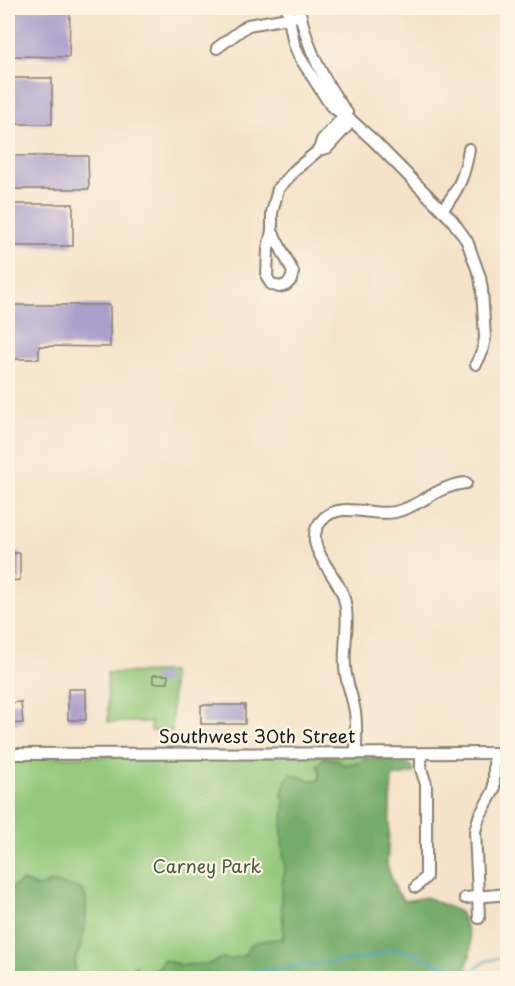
<svg xmlns="http://www.w3.org/2000/svg" width="515" height="986" font-family="'Playpen Sans',sans-serif">
<style>
.green{fill:#94c97b;stroke:#58724c;stroke-width:1.5}
.forest{fill:#77ad6b;stroke:#4a6444;stroke-width:1.5}
.lines{fill:none;stroke-linecap:round;stroke-linejoin:round}
.stream{stroke:#4ca5c9;stroke-width:2}
.building{fill:#ab9fcb}
.minor-casing{stroke:#888072;stroke-width:14}
.minor{stroke:#fff;stroke-width:10}
.labels{text-anchor:middle;stroke-width:4.5;stroke-linejoin:round;paint-order:stroke}
.street-label{font-size:18px;fill:#1c1c1c;stroke:#fcf5e5}
.park-label{font-size:18px;fill:#46593d;stroke:#fcf5e5}
</style>
<rect width="100%" height="100%" fill="#fcf5e5"/>
<filter id="ink" filterUnits="userSpaceOnUse"><feTurbulence type="fractalNoise" baseFrequency=".0167" numOctaves="2"/><feDisplacementMap in="SourceGraphic" scale="12" xChannelSelector="R" yChannelSelector="G"/><feConvolveMatrix kernelMatrix="1 2 1 2 8 2 1 2 1" color-interpolation-filters="sRGB"/></filter>
<filter id="wash" filterUnits="userSpaceOnUse"><feTurbulence type="fractalNoise" baseFrequency=".008" numOctaves="4" result="noise"/><feDisplacementMap in="SourceGraphic" scale="24" xChannelSelector="R" yChannelSelector="G"/><feGaussianBlur stdDeviation="1.35" result="paint"/><feColorMatrix in="noise" values="0 0 0 0 0 0 0 0 0 0 0 0 0 0 0 0 0 1.4 0 .05"/><feComposite in="paint" operator="in"/></filter>
<g filter="url(#wash)">
<rect width="100%" height="100%" fill="#f5e3c9"/>
<!-- green -->
<g class="green">
<path d="M 172,672 L 172,731 L 151,731 L 151,722 L 108,722 L 107,673 Z"/>
<path d="M 379,755 L 379,978 L 8,978 L 8,757 Z"/>
</g>
<!-- forest -->
<g class="forest">
<path d="M 324,758 L 336,759 L 344,765 L 360,762 L 365,759 L 392,759 L 395,764 L 407,763 L 413,767 L 414,773 L 392,777 L 387,866 L 397,892 L 405,901 L 426,897 L 460,912 C 472,937 476,953 461,978 L 127,978 L 135,964 L 138,972 L 147,972 L 158,969 L 163,960 L 181,965 L 208,964 L 222,958 L 231,959 L 245,955 C 252,936 267,943 283,938 C 284,929 283,920 282,911 C 281,904 281,894 282,887 C 282,881 285,874 285,868 C 283,856 282,844 282,831 C 281,818 288,807 282,794 L 286,780 L 291,774 L 310,780 L 319,780 L 320,773 L 317,765 Z"/>
<path d="M 23,881 L 36,887 L 45,886 L 48,882 C 54,883 76,887 80,889 C 92,896 84,936 80,947 C 79,952 75,955 75,960 C 74,966 75,973 76,978 L 8,978 L 8,890 Z"/>
</g>
<g class="lines">
<!-- stream -->
<path class="stream" d="M 204,978 L 367,958 L 397,948 L 447,967 L 460,970 L 474,970 L 486,961 L 508,956"/>
</g>
<g id="blocks">
<!-- building -->
<g class="building">
<path d="M 8,8 L 70,8 L 69,57 L 8,56 Z"/>
<rect x="8" y="78" width="44" height="46"/>
<path d="M 8,156 L 88,156 L 89,189 L 8,189 Z"/>
<rect x="8" y="204" width="65" height="42"/>
<path d="M 8,305 L 110,305 L 110,347 L 39,346 L 39,359 L 8,359 Z"/>
<path d="M 8,553 L 20,553 L 20,580 L 8,581 Z"/>
<rect x="153" y="675" width="15" height="8"/>
<rect x="68" y="689" width="18" height="31"/>
<path d="M 21,702 L 23,723 L 10,724 L 8,703 Z"/>
<rect x="201" y="705" width="44" height="19"/>
</g>
</g>
</g>
<g filter="url(#ink)">
<use href="#blocks" fill-opacity="0" stroke="#888072" stroke-width="1.5"/>
<g class="lines">
<!-- minor casing -->
<g class="minor-casing">
<g id="minor">
<path d="M 287,8 L 294,44 L 299,56 L 331,106 L 352,121 L 374,141 L 452,220 L 467,241 L 480,277 L 482,290 L 485,338 L 482,352 L 476,364"/>
<path d="M 299,8 C 307,48 323,80 347,113"/>
<path d="M 217,48 L 248,25 L 294,17"/>
<path d="M 319,150 L 322,140 L 347,113"/>
<path d="M 442,210 C 459,190 465,174 469,149"/>
<path d="M 272,231 L 293,272 L 291,280 L 286,285 L 279,287 L 271,284 L 267,277 L 268,248 L 272,231 L 272,213 L 278,189 L 296,169 L 319,150 L 327,148 L 352,121"/>
<path d="M 8,754 L 508,753"/>
<path d="M 356,754 C 356,740 357,726 355,712 C 353,697 346,683 345,668 C 343,643 351,619 343,595 C 334,570 298,542 324,518 C 342,501 372,517 395,512 C 422,506 436,486 466,483"/>
<path d="M 416,887 L 426,877 L 426,784 L 421,769 L 421,754"/>
<path d="M 465,898 L 508,894"/>
<path d="M 479,918 L 475,831 L 479,817 L 494,790 L 494,753"/>
</g>
</g>
<!-- minor -->
<use href="#minor" class="minor"/>
</g>
</g>
<g class="labels">
<!-- street labels -->
<g class="street-label">
<text x="257" y="743">Southwest 30th Street</text>
</g>
<!-- park labels -->
<g class="park-label">
<text x="207" y="873">Carney Park</text>
</g>
</g>
<!-- margin -->
<rect width="515" height="986" fill="none" stroke="#fcf5e5" stroke-width="30"/>
</svg>
